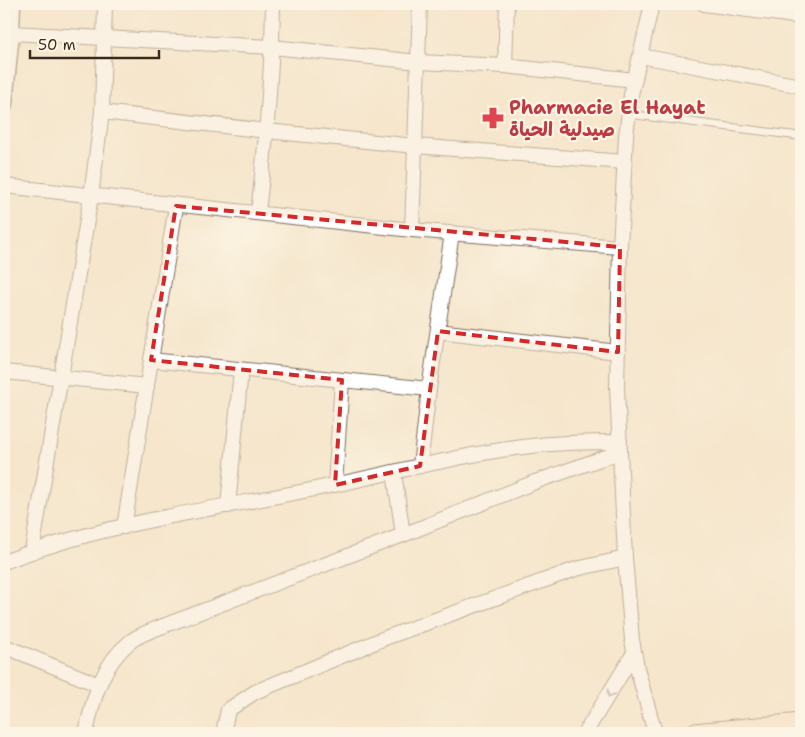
<svg xmlns="http://www.w3.org/2000/svg" width="805" height="737" font-family="'Shantell Sans','Playpen Sans Arabic',sans-serif">
<style>
.lines{fill:none;stroke-linecap:round;stroke-linejoin:round}
.service-casing{stroke:#7c6c5b;stroke-width:9}
.minor-casing{stroke:#7c6c5b;stroke-width:16}
.tertiary-casing{stroke:#7c6c5b;stroke-width:19}
.secondary-casing{stroke:#7c6c5b;stroke-width:21}
.service{stroke:#fff;stroke-width:7}
.minor{stroke:#fff;stroke-width:14}
.tertiary{stroke:#fff;stroke-width:16}
.secondary{stroke:#fbe5cf;stroke-width:19}
.oneway{stroke:#a79f9a}
.marked{fill:none;stroke:#d62828;stroke-width:4;stroke-dasharray:10 6;stroke-linejoin:round}
.labels{text-anchor:middle;stroke-width:4.5;stroke-linejoin:round;paint-order:stroke}
.health-label{font-size:19px;font-weight:bold;fill:#be3a42;stroke:#fcf5e5;text-anchor:start}
</style>
<rect width="100%" height="100%" fill="#fcf5e5"/>
<filter id="ink" filterUnits="userSpaceOnUse"><feTurbulence type="fractalNoise" baseFrequency=".02" numOctaves="2"/><feDisplacementMap in="SourceGraphic" scale="10" xChannelSelector="R" yChannelSelector="G"/><feConvolveMatrix kernelMatrix="1 2 1 2 8 2 1 2 1" color-interpolation-filters="sRGB"/></filter>
<filter id="wash" filterUnits="userSpaceOnUse"><feTurbulence type="fractalNoise" baseFrequency=".0096" numOctaves="4" result="noise"/><feDisplacementMap in="SourceGraphic" scale="20" xChannelSelector="R" yChannelSelector="G"/><feGaussianBlur stdDeviation="1.12" result="paint"/><feColorMatrix in="noise" values="0 0 0 0 0 0 0 0 0 0 0 0 0 0 0 0 0 1.4 0 .05"/><feComposite in="paint" operator="in"/></filter>
<g filter="url(#wash)">
<rect width="100%" height="100%" fill="#f5e6cc"/>
</g>
<g filter="url(#ink)">
<g class="lines">
<!-- service casing -->
<g class="service-casing">
<path id="service" d="M 628,114 L 799,136"/>
</g>
<!-- minor casing -->
<g class="minor-casing">
<g id="minor">
<path d="M 652,4 L 631,95 L 626,136 L 620,247 L 617,387 L 625,558 L 632,640 L 637,668 L 655,733"/>
<path d="M 704,4 L 801,17"/>
<path d="M 11,33 L 272,47 L 419,62 L 505,66 L 635,80"/>
<path d="M 641,56 L 801,86"/>
<path d="M 505,66 L 507,4"/>
<path d="M 102,112 L 267,131 L 415,146 L 624,162"/>
<path d="M 4,186 L 412,230 L 620,247"/>
<path d="M 258,213 C 266,143 272,74 273,4"/>
<path d="M 412,230 L 420,4"/>
<path d="M 438,331 L 618,352"/>
<path d="M 151,360 L 429,389 L 452,233"/>
<path d="M 4,372 L 147,386"/>
<path d="M 420,466 L 429,389"/>
<path d="M 394,472 L 403,535"/>
<path d="M 335,485 L 342,380"/>
<path d="M 228,506 L 241,370"/>
<path d="M 124,527 L 176,206"/>
<path d="M 32,551 L 91,196 L 102,112 L 105,4"/>
<path d="M 4,562 C 100,524 208,510 310,490 C 387,475 462,453 540,445 C 567,442 593,442 620,442"/>
<path d="M 4,646 L 99,685"/>
<path d="M 86,733 C 93,698 102,664 131,641 C 140,634 153,630 163,626 L 403,535 L 535,482 L 620,452"/>
<path d="M 223,733 L 228,710 L 255,692 L 385,638 L 576,569 L 625,558"/>
<path d="M 585,733 L 634,653"/>
</g>
</g>
<!-- tertiary casing -->
<g class="tertiary-casing">
<path id="tertiary" d="M 4,104 L 11,33 L 12,4"/>
</g>
<!-- secondary casing -->
<g class="secondary-casing">
<path id="secondary" d="M 694,733 L 801,723"/>
</g>
<!-- service -->
<use href="#service" class="service"/>
<!-- minor -->
<use href="#minor" class="minor"/>
<!-- tertiary -->
<use href="#tertiary" class="tertiary"/>
<!-- secondary -->
<use href="#secondary" class="secondary"/>
</g>
<!-- one-way arrows -->
<defs><path id="oneway-chevron" d="M-2-3.5L2.5 0L-2 3.5" fill="none" stroke-width="1.6" stroke-linecap="round" stroke-linejoin="round" transform="scale(1.25)"/></defs>
<use class="oneway" href="#oneway-chevron" transform="translate(610 694) rotate(121)"/>
</g>
<!-- marked area -->
<path d="M0 0H805V737H0ZM 176,206 L 620,247 L 618,352 L 438,331 L 420,466 L 335,485 L 342,380 L 151,360 Z" fill="#f5e6cc" fill-opacity=".55" fill-rule="evenodd"/>
<path class="marked" d="M 176,206 L 620,247 L 618,352 L 438,331 L 420,466 L 335,485 L 342,380 L 151,360 Z"/>
<!-- icons -->
<defs>
<g id="pharmacy-bare" transform="scale(1.725)"><path d="M-2-6h4v4h4v4h-4v4h-4v-4h-4v-4h4Z" fill="#e0444e" stroke="#fcf5e5" stroke-width="2.5" paint-order="stroke"/></g>
</defs>
<g fill-rule="evenodd">
<use href="#pharmacy-bare" x="493" y="118"/>
</g>
<g class="labels">
<!-- health labels -->
<g class="health-label">
<text x="509" y="114">Pharmacie El Hayat<tspan x="509" dy="22">صيدلية الحياة</tspan></text>
</g>
</g>
<!-- margin -->
<rect width="805" height="737" fill="none" stroke="#fcf5e5" stroke-width="20"/>
<!-- scale -->
<path d="M30 50v8h129v-8" fill="none" stroke="#3b2a1e" stroke-width="2.5"/>
<text x="38" y="50" font-size="15" fill="#3b2a1e" stroke="#fcf5e5" stroke-width="4" paint-order="stroke">50 m</text>
</svg>
